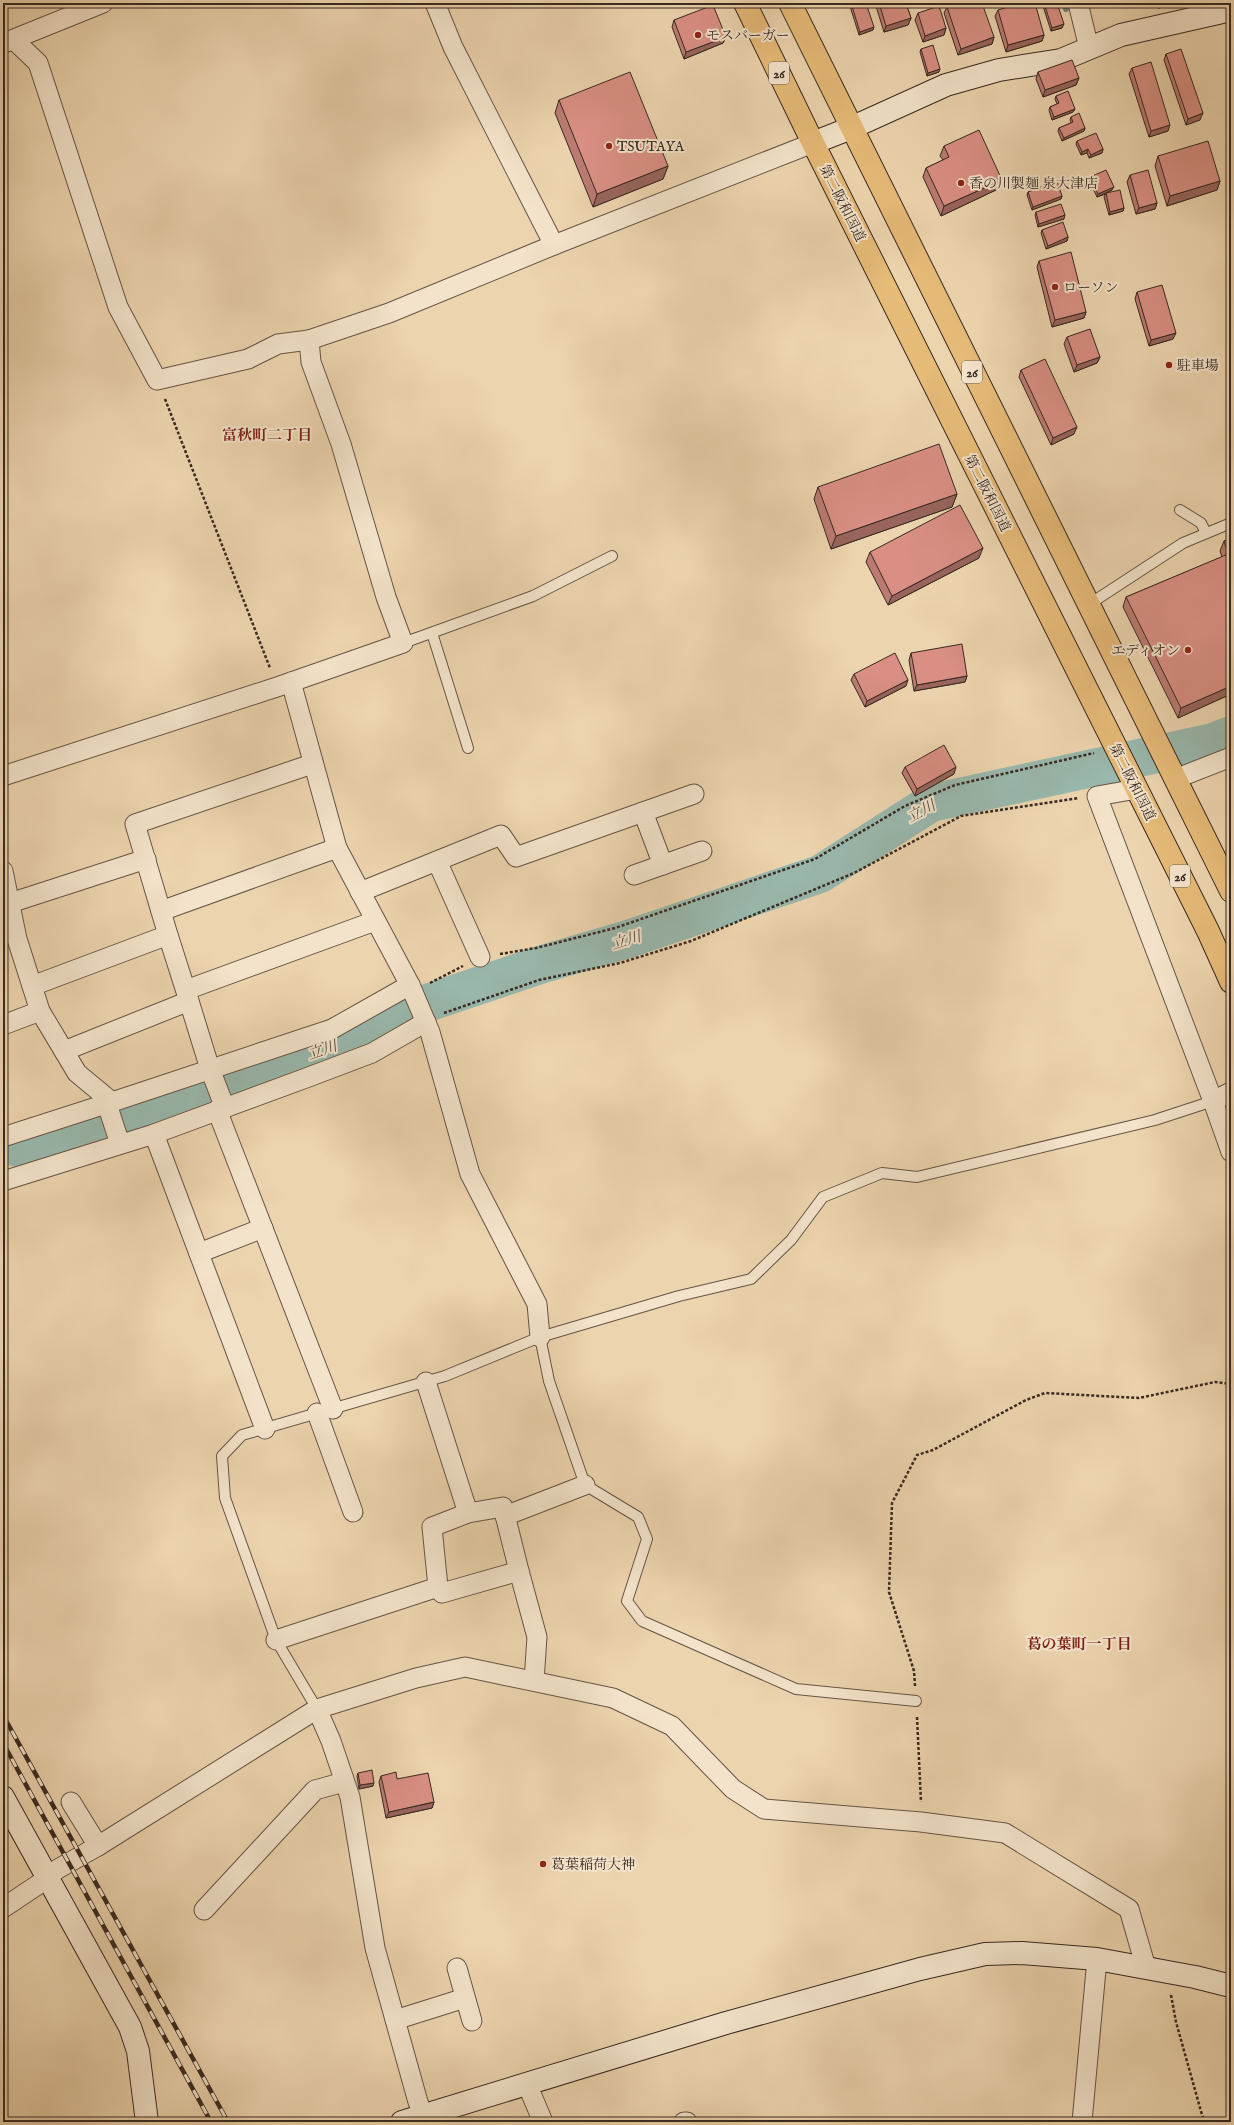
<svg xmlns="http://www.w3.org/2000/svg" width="1234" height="2125" font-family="'IM FELL English','Noto Serif JP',serif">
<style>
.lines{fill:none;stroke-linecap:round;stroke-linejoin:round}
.stream{stroke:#727f75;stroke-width:6}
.river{stroke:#99b8ad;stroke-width:38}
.lane-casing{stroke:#655444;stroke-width:12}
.street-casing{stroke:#655444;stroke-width:21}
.secondary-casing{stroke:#382920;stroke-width:24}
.highway-casing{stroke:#382920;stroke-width:24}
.path{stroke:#382920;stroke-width:2.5;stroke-dasharray:3 2;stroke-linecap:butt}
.lane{stroke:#f3e3ca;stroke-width:10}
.street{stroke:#f3e3ca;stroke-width:19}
.secondary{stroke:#f3e3ca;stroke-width:22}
.highway{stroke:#e6ba77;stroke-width:22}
.rail-casing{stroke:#382920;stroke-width:4.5}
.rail{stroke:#f3e3ca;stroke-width:3;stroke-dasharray:9;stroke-linecap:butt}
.wall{fill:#bb7b72;stroke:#382920}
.shaded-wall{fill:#98645c;stroke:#382920}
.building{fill:#d98f84;stroke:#382920}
.poi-dot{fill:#8f2418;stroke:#f3e3ca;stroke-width:1.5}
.labels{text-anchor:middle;stroke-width:4;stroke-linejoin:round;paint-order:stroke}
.shield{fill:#f3e3ca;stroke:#706153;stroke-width:1}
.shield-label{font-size:13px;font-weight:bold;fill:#382920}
.poi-label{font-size:14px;fill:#382920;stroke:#f3e3ca;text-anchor:start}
.street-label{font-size:14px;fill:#382920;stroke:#f3e3ca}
.neighbourhood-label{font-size:15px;font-weight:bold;fill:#7a1f14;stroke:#f3e3ca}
.water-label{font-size:15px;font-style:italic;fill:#504d43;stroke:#f3e3ca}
</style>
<rect width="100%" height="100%" fill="#ecd4ae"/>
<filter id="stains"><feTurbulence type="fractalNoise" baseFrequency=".005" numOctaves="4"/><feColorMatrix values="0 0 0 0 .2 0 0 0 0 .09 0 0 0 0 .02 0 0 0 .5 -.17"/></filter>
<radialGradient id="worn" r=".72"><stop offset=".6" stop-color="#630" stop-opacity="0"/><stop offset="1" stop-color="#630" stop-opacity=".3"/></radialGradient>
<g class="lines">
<!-- stream -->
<g class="stream">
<path d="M 1064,3 L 1066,9"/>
<path d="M 3,1154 L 17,1148"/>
</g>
<!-- river -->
<path class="river" d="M 17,1148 L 144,1112 L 368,1034 L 421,1005 L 543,964 L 628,939 L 820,874 L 931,803 L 1213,742 L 1231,735"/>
<!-- lane casing -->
<g class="lane-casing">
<g id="lane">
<path d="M 1180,510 L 1201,523 L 1206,533"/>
<path d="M 1088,605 L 1183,543 L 1231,523"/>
<path d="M 432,633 L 468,748"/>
<path d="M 403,643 L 533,596 L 612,556"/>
<path d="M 540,1337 L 549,1381 L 585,1485 L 638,1517 L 647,1539 L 627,1601 L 642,1621 L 796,1689 L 916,1701"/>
<path d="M 317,1709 L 276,1640 L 225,1498 L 222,1456 L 242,1435 L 445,1376 L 540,1337 L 679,1296 L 751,1279 L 791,1240 L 823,1197 L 882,1173 L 917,1177 L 1155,1120 L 1213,1101"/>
</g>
</g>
<!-- street casing -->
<g class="street-casing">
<g id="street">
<path d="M 435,3 L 453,47 L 554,245"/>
<path d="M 1078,3 L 1089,48"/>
<path d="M 14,40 L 38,63 L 118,307 L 157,380 L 248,359 L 278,344 L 309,340"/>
<path d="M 4,43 L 103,3"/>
<path d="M 291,682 L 337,848 L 410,985 L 430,1032 L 470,1174 L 537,1304 L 540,1337"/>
<path d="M 3,776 L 277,687 L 403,643 L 386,597 L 341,444 L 311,362 L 309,340 L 389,313 L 554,245 L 813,143"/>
<path d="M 1175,779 L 1231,757"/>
<path d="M 1137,789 L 1097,796 L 1213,1101"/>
<path d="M 643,812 L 663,865"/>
<path d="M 437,861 L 480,957"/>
<path d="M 3,871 L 17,939 L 40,1011 L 77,1073 L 112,1102 L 332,1029 L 410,985"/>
<path d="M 634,875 L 702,851"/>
<path d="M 360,892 L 501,835 L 516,857 L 694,794"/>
<path d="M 10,903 L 146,859"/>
<path d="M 161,911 L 337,848"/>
<path d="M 168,935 L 135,824 L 312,764"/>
<path d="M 32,986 L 168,935 L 189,1001"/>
<path d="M 186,990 L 375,921"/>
<path d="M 3,1025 L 40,1011"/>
<path d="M 64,1051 L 189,1001 L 210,1069 L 225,1108"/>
<path d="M 1231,1092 L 1213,1101 L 1231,1152"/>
<path d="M 107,1104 L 120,1144"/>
<path d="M 217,1110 L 333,1409"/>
<path d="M 154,1134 L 265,1429"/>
<path d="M 3,1137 L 112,1102"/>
<path d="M 3,1181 L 154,1134 L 306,1078 L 372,1053 L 426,1022"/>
<path d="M 199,1253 L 263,1228"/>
<path d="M 317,1413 L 353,1512"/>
<path d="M 505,1516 L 585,1485"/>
<path d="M 519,1571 L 537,1637 L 534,1681"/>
<path d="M 438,1587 L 442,1593 L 519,1571 L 503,1507 L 468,1513"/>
<path d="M 276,1640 L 438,1587 L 432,1527 L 468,1513 L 426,1382"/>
<path d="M 317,1709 L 331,1741 L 350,1797 L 375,1948 L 418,2102 L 426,2122"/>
<path d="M 71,1802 L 98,1846"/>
<path d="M 3,1908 L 48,1878 L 56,1870 L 98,1846 L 317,1709 L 416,1678 L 465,1667 L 613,1698 L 672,1726 L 733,1789 L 764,1809 L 921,1822 L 1005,1833 L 1129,1909 L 1146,1968"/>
<path d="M 204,1910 L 315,1790 L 344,1782"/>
<path d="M 457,1968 L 472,2021"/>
<path d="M 395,2020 L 465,1998"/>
<path d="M 527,2084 L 543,2122"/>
<path d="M 684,2122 L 687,2122"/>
<path d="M 1082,2122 L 1097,1959"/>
</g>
</g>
<!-- secondary casing -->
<g class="secondary-casing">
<g id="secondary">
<path d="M 813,143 L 851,128 L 946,85 L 999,70 L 1061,60 L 1121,35 L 1231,10"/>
<path d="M 3,1797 L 130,2027 L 138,2051 L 147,2122"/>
<path d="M 402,2122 L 726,2023 L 920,1969 L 985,1954 L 1022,1953 L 1097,1959 L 1195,1977 L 1231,1986"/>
</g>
</g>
<!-- highway casing -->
<g class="highway-casing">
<g id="highway">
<path d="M 745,3 L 813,143 L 1208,931 L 1231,982"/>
<path d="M 790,3 L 1231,891"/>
</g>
</g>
<!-- path -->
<g class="path">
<path d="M 165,399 L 270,668"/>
<path d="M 500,954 L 536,948 L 615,928 L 815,859 L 905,806 L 955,785 L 1094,753"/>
<path d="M 430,983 L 463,966"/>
<path d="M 444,1013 L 539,980 L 620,963 L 691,941 L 854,873 L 961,816 L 1079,798"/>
<path d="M 915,1686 L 914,1671 L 889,1592 L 892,1503 L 917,1455 L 933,1450 L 1026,1400 L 1045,1393 L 1139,1398 L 1215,1382 L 1231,1384"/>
<path d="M 917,1717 L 921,1802"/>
<path d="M 1171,1995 L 1176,2022 L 1204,2122"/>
</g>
<!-- lane -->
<use href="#lane" class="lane"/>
<!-- street -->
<use href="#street" class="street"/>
<!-- secondary -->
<use href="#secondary" class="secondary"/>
<!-- highway -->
<use href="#highway" class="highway"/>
<!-- rail casing -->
<g class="rail-casing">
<g id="rail">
<path d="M 3,1715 L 228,2122"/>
<path d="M 3,1743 L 211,2122"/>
</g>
</g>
<!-- rail -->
<use href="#rail" class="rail"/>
</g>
<!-- wall -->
<g class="wall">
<path d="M 849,3 L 866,3 L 873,30 L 859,35 Z"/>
<path d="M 875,3 L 906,3 L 911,18 L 908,25 L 884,32 Z"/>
<path d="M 993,3 L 1009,3 L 995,8 Z"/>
<path d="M 1042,3 L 1057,3 L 1062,28 L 1051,31 Z"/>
<path d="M 1157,3 L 1181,3 L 1158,8 Z"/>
<path d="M 947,7 L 994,37 L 992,44 L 958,55 L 944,13 Z"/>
<path d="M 998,10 L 1044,35 L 1042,41 L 1006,52 L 995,16 Z"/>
<path d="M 918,13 L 946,28 L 944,35 L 923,42 L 915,20 Z"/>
<path d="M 674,20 L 726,37 L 723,43 L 684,59 L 672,27 Z"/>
<path d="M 1231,26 L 1231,38 L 1229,30 Z"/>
<path d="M 921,49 L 939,72 L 927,76 L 920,52 Z"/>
<path d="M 1166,54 L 1200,120 L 1186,125 L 1164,60 Z"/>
<path d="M 1132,68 L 1168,131 L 1149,137 L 1129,74 Z"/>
<path d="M 1038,72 L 1079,78 L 1076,85 L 1043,97 L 1036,79 Z"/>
<path d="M 1056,96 L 1075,109 L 1073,112 L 1052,120 L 1049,110 L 1050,107 L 1057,104 L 1055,99 Z"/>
<path d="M 559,100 L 668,166 L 663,179 L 593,207 L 555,113 Z"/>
<path d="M 1071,117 L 1085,128 L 1084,131 L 1062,141 L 1058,131 L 1059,128 L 1071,123 L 1070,120 Z"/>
<path d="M 1077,141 L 1103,149 L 1102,153 L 1089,158 L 1087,153 L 1081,155 L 1076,144 Z"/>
<path d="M 944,146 L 998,189 L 941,216 L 923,177 L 926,168 L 943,160 L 940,156 Z"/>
<path d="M 1158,156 L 1220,181 L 1217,190 L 1167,206 L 1155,166 Z"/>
<path d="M 1130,175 L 1157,203 L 1155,209 L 1136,214 L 1127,182 Z"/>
<path d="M 1090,177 L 1112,190 L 1106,193 L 1124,208 L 1123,211 L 1109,215 L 1104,197 L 1106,194 L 1097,197 L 1089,180 Z"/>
<path d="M 1028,192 L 1062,196 L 1061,199 L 1032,210 L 1027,195 Z"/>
<path d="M 1036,212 L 1064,219 L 1038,227 L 1035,215 Z"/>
<path d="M 1042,230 L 1068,237 L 1067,241 L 1046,249 L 1041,233 Z"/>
<path d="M 1039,261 L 1086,312 L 1084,318 L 1052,327 L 1037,267 Z"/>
<path d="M 1137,292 L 1173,339 L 1149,346 L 1135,299 Z"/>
<path d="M 1067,337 L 1100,357 L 1097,363 L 1074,372 L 1064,344 Z"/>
<path d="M 1021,370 L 1074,434 L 1051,445 L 1019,377 Z"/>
<path d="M 818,487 L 957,494 L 952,507 L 831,549 L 814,499 Z"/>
<path d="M 1231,538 L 1231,694 L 1178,718 L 1123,607 L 1126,597 L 1222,557 L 1220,551 L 1224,541 Z"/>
<path d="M 870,552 L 979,558 L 888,605 L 866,562 Z"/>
<path d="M 911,653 L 967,676 L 965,682 L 914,691 L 909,660 Z"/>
<path d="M 854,674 L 906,686 L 865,707 L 851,680 Z"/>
<path d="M 905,767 L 954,774 L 915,796 L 902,773 Z"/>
<path d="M 358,1773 L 373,1786 L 359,1789 L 357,1776 Z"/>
<path d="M 381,1776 L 397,1779 L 434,1802 L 432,1808 L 386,1818 L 379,1782 Z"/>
</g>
<!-- shaded-wall -->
<g class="shaded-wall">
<path d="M 996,3 L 1009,3 L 995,8 Z"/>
<path d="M 1160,3 L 1181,3 L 1158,8 Z"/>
<path d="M 911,18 L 908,25 L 884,32 L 886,26 Z"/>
<path d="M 1064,24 L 1062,28 L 1051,31 L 1052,28 Z"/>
<path d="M 874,27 L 873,30 L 859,35 L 860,32 Z"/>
<path d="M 946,28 L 944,35 L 923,42 L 925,36 Z"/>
<path d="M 1044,35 L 1042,41 L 1006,52 L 1008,45 Z"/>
<path d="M 726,37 L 723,43 L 684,59 L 686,52 Z"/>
<path d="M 994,37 L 992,44 L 958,55 L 961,49 Z"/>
<path d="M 940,69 L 939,72 L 927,76 L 928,73 Z"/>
<path d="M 1079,78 L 1076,85 L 1043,97 L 1045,90 Z"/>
<path d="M 1075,109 L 1073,112 L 1052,120 L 1054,117 Z"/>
<path d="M 1203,113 L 1200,120 L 1186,125 L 1188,119 Z"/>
<path d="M 1170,125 L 1168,131 L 1149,137 L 1151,131 Z"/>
<path d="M 1085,128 L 1084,131 L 1062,141 L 1064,138 Z"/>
<path d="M 1088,149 L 1087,153 L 1081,155 L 1082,152 Z"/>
<path d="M 1103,149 L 1102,153 L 1089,158 L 1091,155 Z"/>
<path d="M 668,166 L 663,179 L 593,207 L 597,194 Z"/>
<path d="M 1002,180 L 998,189 L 941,216 L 944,206 Z"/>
<path d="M 1220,181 L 1217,190 L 1167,206 L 1170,196 Z"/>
<path d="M 1114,187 L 1112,190 L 1097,197 L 1098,194 Z"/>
<path d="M 1062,196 L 1061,199 L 1032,210 L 1033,207 Z"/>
<path d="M 1157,203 L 1155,209 L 1136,214 L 1139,208 Z"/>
<path d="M 1124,208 L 1123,211 L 1109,215 L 1110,212 Z"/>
<path d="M 1065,215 L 1064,219 L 1038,227 L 1039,224 Z"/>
<path d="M 1068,237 L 1067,241 L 1046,249 L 1048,246 Z"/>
<path d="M 1086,312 L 1084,318 L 1052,327 L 1055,320 Z"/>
<path d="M 1176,333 L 1173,339 L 1149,346 L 1151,340 Z"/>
<path d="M 1100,357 L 1097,363 L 1074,372 L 1077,365 Z"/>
<path d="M 1077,427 L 1074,434 L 1051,445 L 1053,438 Z"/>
<path d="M 957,494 L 952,507 L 831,549 L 836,536 Z"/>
<path d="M 983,548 L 979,558 L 888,605 L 892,596 Z"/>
<path d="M 967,676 L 965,682 L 914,691 L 917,685 Z"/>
<path d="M 908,680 L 906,686 L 865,707 L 867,701 Z"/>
<path d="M 1231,686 L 1231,694 L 1178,718 L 1181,708 Z"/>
<path d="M 956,767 L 954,774 L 915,796 L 917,789 Z"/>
<path d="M 374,1783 L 373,1786 L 359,1789 L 360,1785 Z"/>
<path d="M 434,1802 L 432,1808 L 386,1818 L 389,1812 Z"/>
</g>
<!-- building -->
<g class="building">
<path d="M 851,3 L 866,3 L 874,27 L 860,32 Z"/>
<path d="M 879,3 L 906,3 L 911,18 L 886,26 Z"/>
<path d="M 957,3 L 982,3 L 994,37 L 961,49 L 947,7 Z"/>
<path d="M 1021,3 L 1035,3 L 1044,35 L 1008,45 L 998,10 Z"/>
<path d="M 1044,3 L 1057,3 L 1064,24 L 1052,28 Z"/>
<path d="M 713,5 L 726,37 L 686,52 L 674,20 Z"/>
<path d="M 939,6 L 946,28 L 925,36 L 918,13 Z"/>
<path d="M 933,45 L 940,69 L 928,73 L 921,49 Z"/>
<path d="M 1181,49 L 1203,113 L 1188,119 L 1166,54 Z"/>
<path d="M 1072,60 L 1079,78 L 1045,90 L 1038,72 Z"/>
<path d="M 1151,62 L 1170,125 L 1151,131 L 1132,68 Z"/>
<path d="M 630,72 L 668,166 L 597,194 L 559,100 Z"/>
<path d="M 1068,91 L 1075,109 L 1054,117 L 1050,107 L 1059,103 L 1056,96 Z"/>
<path d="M 1079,113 L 1085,128 L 1064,138 L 1059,128 L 1073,122 L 1071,117 Z"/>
<path d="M 979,130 L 1002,180 L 944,206 L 926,168 L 949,157 L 944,146 Z"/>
<path d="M 1096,133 L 1103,149 L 1091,155 L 1088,149 L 1082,152 L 1077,141 Z"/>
<path d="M 1208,141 L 1220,181 L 1170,196 L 1158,156 Z"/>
<path d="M 1106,170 L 1114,187 L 1098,194 L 1090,177 Z"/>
<path d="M 1148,170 L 1157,203 L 1139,208 L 1130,175 Z"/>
<path d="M 1057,181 L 1062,196 L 1033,207 L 1028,192 Z"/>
<path d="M 1120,190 L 1124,208 L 1110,212 L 1106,193 Z"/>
<path d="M 1061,204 L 1065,215 L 1039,224 L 1036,212 Z"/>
<path d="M 1063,222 L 1068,237 L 1048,246 L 1042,230 Z"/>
<path d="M 1071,252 L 1086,312 L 1055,320 L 1039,261 Z"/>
<path d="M 1162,285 L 1176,333 L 1151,340 L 1137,292 Z"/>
<path d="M 1090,329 L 1100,357 L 1077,365 L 1067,337 Z"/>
<path d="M 1045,359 L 1077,427 L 1053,438 L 1021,370 Z"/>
<path d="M 939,444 L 957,494 L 836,536 L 818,487 Z"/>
<path d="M 960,505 L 983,548 L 892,596 L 870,552 Z"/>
<path d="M 1231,538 L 1231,686 L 1181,708 L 1126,597 L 1228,554 L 1224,541 Z"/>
<path d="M 962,644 L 967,676 L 917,685 L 911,653 Z"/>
<path d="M 895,653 L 908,680 L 867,701 L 854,674 Z"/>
<path d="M 944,745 L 956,767 L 917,789 L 905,767 Z"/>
<path d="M 372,1770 L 374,1783 L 360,1785 L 358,1773 Z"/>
<path d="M 396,1772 L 397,1779 L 428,1773 L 434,1802 L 389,1812 L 381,1776 Z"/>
</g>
<!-- markers -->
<g class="poi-dot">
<circle cx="698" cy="35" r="4"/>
<circle cx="609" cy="146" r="4"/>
<circle cx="961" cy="183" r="4"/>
<circle cx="1055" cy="287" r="4"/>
<circle cx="1169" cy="365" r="4"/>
<circle cx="1188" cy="650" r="4"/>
<circle cx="543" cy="1864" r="4"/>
</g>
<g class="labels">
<!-- shield labels -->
<g class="shield">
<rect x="769" y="62" width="20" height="22" rx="3"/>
<rect x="962" y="361" width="20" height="22" rx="3"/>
<rect x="1170" y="865" width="20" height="22" rx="3"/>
</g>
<g class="shield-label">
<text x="779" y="78">26</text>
<text x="972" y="377">26</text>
<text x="1180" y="881">26</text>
</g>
<!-- poi labels -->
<g class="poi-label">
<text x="706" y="40">モスバーガー</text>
<text x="617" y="151">TSUTAYA</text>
<text x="969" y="188">香の川製麺 泉大津店</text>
<text x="1063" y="292">ローソン</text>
<text x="1177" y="370">駐車場</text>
<text x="1180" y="655" text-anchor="end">エディオン</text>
<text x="551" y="1869">葛葉稲荷大神</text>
</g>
<!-- street labels -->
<g class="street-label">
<text transform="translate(843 203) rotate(63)" y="5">第二阪和国道</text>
<text transform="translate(988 493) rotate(63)" y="5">第二阪和国道</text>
<text transform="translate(1133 782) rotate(63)" y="5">第二阪和国道</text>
</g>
<!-- neighbourhood labels -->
<g class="neighbourhood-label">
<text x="267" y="440">富秋町二丁目</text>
<text x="1079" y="1649">葛の葉町一丁目</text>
</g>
<!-- water labels -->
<g class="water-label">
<text transform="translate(921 811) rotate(-28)" y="5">立川</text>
<text transform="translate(626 940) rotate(-17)" y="5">立川</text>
<text transform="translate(322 1050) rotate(-19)" y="5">立川</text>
</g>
</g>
<!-- margin -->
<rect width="1234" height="2125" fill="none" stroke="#ecd4ae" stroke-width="16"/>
<rect x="4" y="4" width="1226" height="2117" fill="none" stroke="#382920" stroke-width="2"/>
<rect x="8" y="8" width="1218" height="2109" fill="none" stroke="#382920"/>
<rect width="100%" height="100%" filter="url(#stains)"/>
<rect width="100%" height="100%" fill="url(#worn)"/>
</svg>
